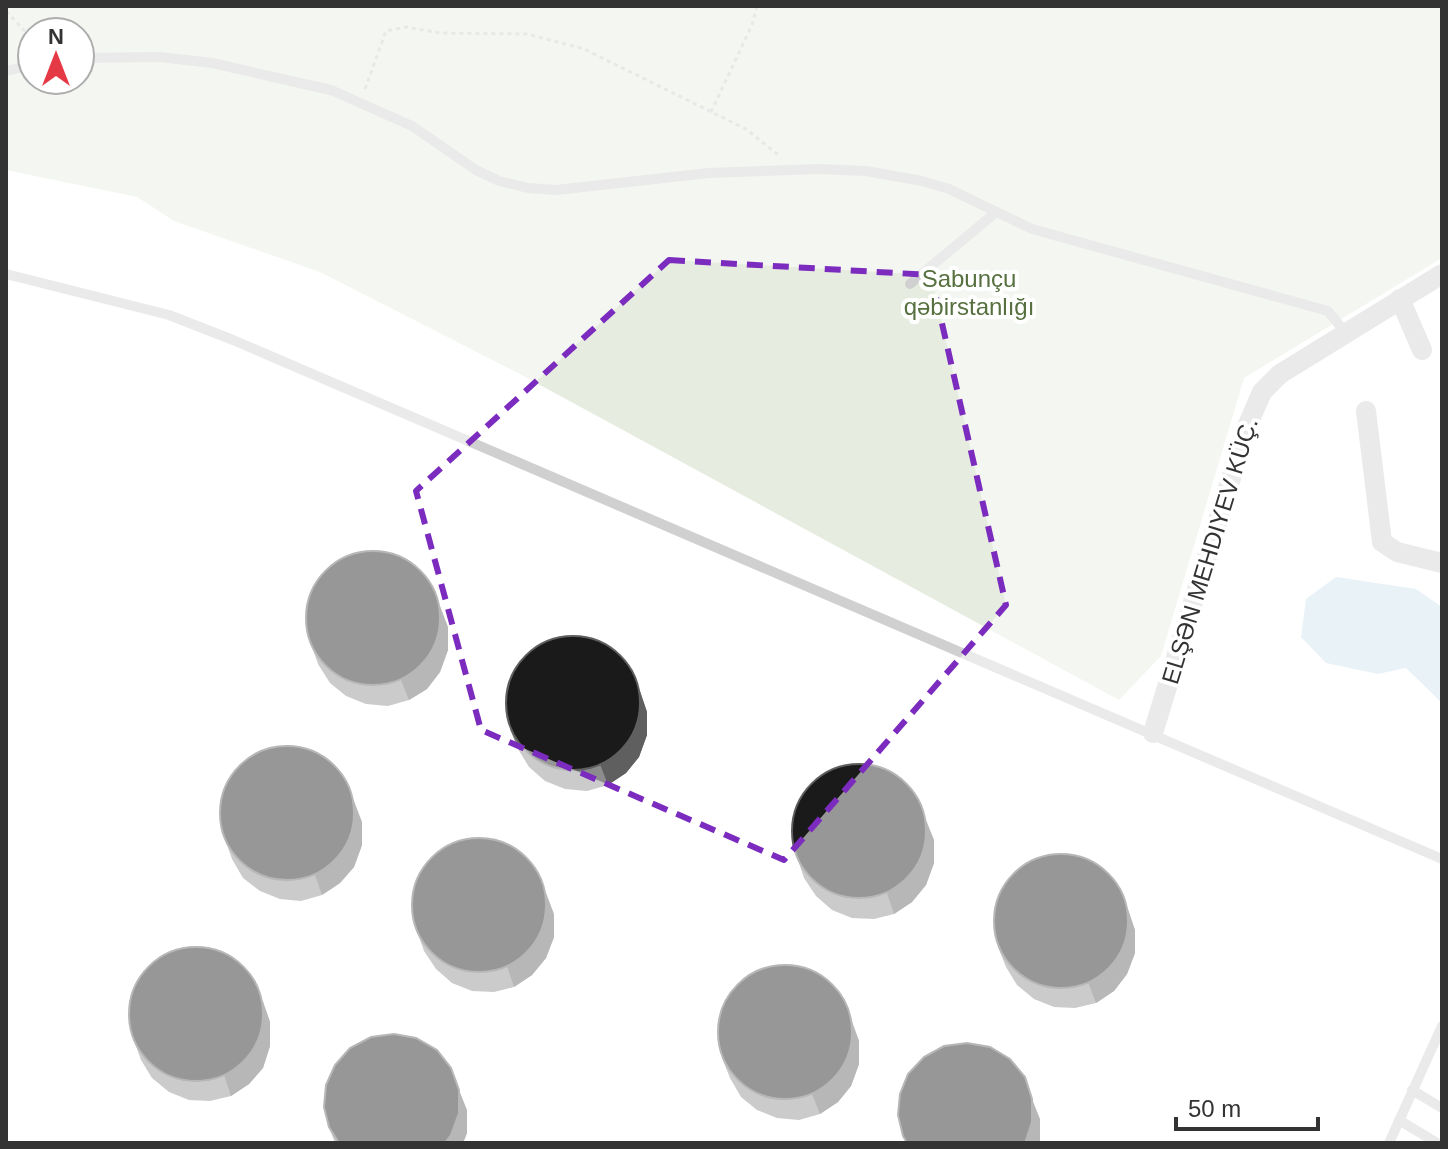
<svg xmlns="http://www.w3.org/2000/svg" width="1448" height="1149" font-family="Helvetica,sans-serif">
<style>
.green{fill:#e6ecdf;fill-rule:evenodd}
.water{fill:#cfe2ee}
.lines{fill:none;stroke-linecap:round;stroke-linejoin:round}
.path{stroke:#cdcdcd;stroke-width:3;stroke-dasharray:4 4;stroke-linecap:butt}
.service{stroke:#d0d0d0;stroke-width:10}
.minor{stroke:#d0d0d0;stroke-width:20}
.wall{fill:#8c8c8c}
.shaded-wall{fill:#5f5f5f}
.building{fill:#1a1a1a;stroke:#5f5f5f;stroke-width:2}
.marked{fill:none;stroke:#7b2cbf;stroke-width:6;stroke-dasharray:16 10;stroke-linejoin:round}
.labels{text-anchor:middle;stroke-width:8;stroke-linejoin:round;paint-order:stroke}
.park-label{font-size:24px;fill:#56703f;stroke:#fff}
.street-label{font-size:24px;fill:#333;stroke:#fff}
</style>
<rect width="100%" height="100%" fill="#fff"/>
<!-- green -->
<path class="green" d="M 6,6 L 1442,6 L 1442,258 L 1244,378 L 1161,656 L 1119,700 L 518,373 L 320,272 L 174,221 L 137,197 L 6,170 ZM 32,32 L 80,32 L 80,80 L 32,80 Z"/>
<!-- water -->
<path class="water" d="M 1336,577 L 1416,589 L 1442,607 L 1442,703 L 1406,668 L 1378,674 L 1326,663 L 1301,637 L 1306,599 Z"/>
<g class="lines">
<!-- path -->
<g class="path">
<path d="M 6,11 L 32,39"/>
<path d="M 365,89 L 386,31 L 406,27 L 440,33 L 527,34 L 584,49 L 746,129 L 781,157"/>
<path d="M 711,112 L 752,25 L 757,6"/>
</g>
<!-- service -->
<g class="service">
<path d="M 80,58 L 160,57 L 212,63 L 331,90 L 412,126 L 476,170 L 499,181 L 528,188 L 556,190 L 708,173 L 819,169 L 866,171 L 922,181 L 949,189 L 1032,229 L 1328,311 L 1345,332"/>
<path d="M 6,71 L 32,65"/>
<path d="M 6,274 L 169,315 L 233,340 L 1442,859"/>
<path d="M 910,284 L 995,213"/>
<path d="M 1412,1090 L 1442,1108"/>
<path d="M 1399,1120 L 1437,1143"/>
<path d="M 1389,1143 L 1442,1026"/>
</g>
<!-- minor -->
<g class="minor">
<path d="M 1400,299 L 1422,350"/>
<path d="M 1366,411 L 1382,542 L 1397,552 L 1442,563"/>
<path d="M 1153,733 L 1246,429 L 1262,392 L 1280,374 L 1442,274"/>
</g>
</g>
<!-- wall -->
<g class="wall">
<path d="M 448,627 L 448,650 L 440,672 L 427,689 L 409,700 L 388,706 L 366,704 L 346,696 L 330,683 L 318,664 L 311,644 Z"/>
<path d="M 632,669 L 647,712 L 647,735 L 639,757 L 626,773 L 608,785 L 587,791 L 565,789 L 545,781 L 529,767 L 518,749 L 510,729 Z"/>
<path d="M 362,822 L 362,845 L 354,867 L 340,883 L 322,895 L 301,901 L 280,899 L 260,891 L 243,878 L 232,859 L 225,839 Z"/>
<path d="M 934,840 L 934,863 L 926,885 L 912,902 L 894,914 L 874,919 L 852,918 L 832,910 L 816,896 L 804,878 L 797,857 Z"/>
<path d="M 554,914 L 554,937 L 546,958 L 532,975 L 514,987 L 494,992 L 472,991 L 452,983 L 436,969 L 424,951 L 417,931 Z"/>
<path d="M 1135,930 L 1135,953 L 1127,974 L 1114,991 L 1096,1003 L 1075,1008 L 1054,1007 L 1034,999 L 1017,985 L 1006,967 L 998,947 Z"/>
<path d="M 844,998 L 859,1041 L 859,1064 L 851,1086 L 838,1102 L 820,1114 L 799,1120 L 777,1118 L 757,1110 L 741,1097 L 730,1078 L 722,1058 Z"/>
<path d="M 263,1001 L 270,1022 L 270,1046 L 263,1068 L 249,1084 L 231,1096 L 210,1101 L 189,1100 L 169,1092 L 152,1078 L 141,1060 L 134,1040 Z"/>
<path d="M 467,1110 L 467,1133 L 463,1143 L 335,1143 L 329,1127 Z"/>
</g>
<!-- shaded-wall -->
<g class="shaded-wall">
<path d="M 440,606 L 448,627 L 448,650 L 440,672 L 427,689 L 409,700 L 401,680 Z"/>
<path d="M 640,691 L 647,712 L 647,735 L 639,757 L 626,773 L 608,785 L 600,764 Z"/>
<path d="M 354,801 L 362,822 L 362,845 L 354,867 L 340,883 L 322,895 L 315,875 Z"/>
<path d="M 926,820 L 934,840 L 934,863 L 926,885 L 912,902 L 894,914 L 887,893 Z"/>
<path d="M 546,893 L 554,914 L 554,937 L 546,958 L 532,975 L 514,987 L 507,966 Z"/>
<path d="M 1128,909 L 1135,930 L 1135,953 L 1127,974 L 1114,991 L 1096,1003 L 1088,982 Z"/>
<path d="M 255,980 L 270,1022 L 270,1046 L 263,1068 L 249,1084 L 231,1096 L 224,1075 Z"/>
<path d="M 851,1020 L 859,1041 L 859,1064 L 851,1086 L 838,1102 L 820,1114 L 812,1094 Z"/>
<path d="M 459,1090 L 467,1110 L 467,1133 L 463,1143 L 445,1143 Z"/>
<path d="M 1032,1099 L 1040,1119 L 1040,1143 L 1025,1143 Z"/>
</g>
<!-- building -->
<g class="building">
<circle cx="373" cy="618" r="67"/>
<circle cx="573" cy="703" r="67"/>
<circle cx="287" cy="813" r="67"/>
<circle cx="859" cy="831" r="67"/>
<circle cx="479" cy="905" r="67"/>
<circle cx="1061" cy="921" r="67"/>
<circle cx="196" cy="1014" r="67"/>
<circle cx="785" cy="1032" r="67"/>
<path d="M 394,1034 L 416,1038 L 437,1050 L 451,1068 L 459,1090 L 459,1113 L 451,1135 L 445,1143 L 339,1143 L 329,1127 L 324,1107 L 326,1085 L 335,1065 L 350,1048 L 371,1037 Z"/>
<path d="M 967,1043 L 990,1047 L 1010,1059 L 1025,1077 L 1032,1099 L 1032,1122 L 1025,1143 L 907,1143 L 903,1136 L 898,1115 L 900,1094 L 908,1074 L 924,1057 L 944,1046 Z"/>
</g>
<!-- marked area -->
<path d="M0 0H1448V1149H0ZM 669,260 L 931,275 L 1006,605 L 784,860 L 481,730 L 416,491 Z" fill="#fff" fill-opacity=".55" fill-rule="evenodd"/>
<path class="marked" d="M 669,260 L 931,275 L 1006,605 L 784,860 L 481,730 L 416,491 Z"/>
<g class="labels">
<!-- park labels -->
<g class="park-label">
<text x="969" y="287">Sabunçu<tspan x="969" dy="28">qəbirstanlığı</tspan></text>
</g>
<!-- street labels -->
<g class="street-label">
<text transform="translate(1210 551) rotate(-73)" y="8">ELŞƏN MEHDIYEV KÜÇ.</text>
</g>
</g>
<!-- border -->
<rect width="1448" height="1149" fill="none" stroke="#333333" stroke-width="16"/>
<!-- north arrow -->
<g transform="translate(56 56)"><circle r="38" fill="#ffffff" stroke="#adadad" stroke-width="2"/>
<path d="M0-6L14 30L0 20L-14 30Z" fill="#e63946"/>
<text y="-12" font-size="22" font-weight="bold" text-anchor="middle" fill="#333333">N</text>
</g>
<!-- scale -->
<path d="M1176 1117v12h142v-12" fill="none" stroke="#333333" stroke-width="4"/>
<text x="1188" y="1117" font-size="24" fill="#333333" stroke="#ffffff" stroke-width="6" paint-order="stroke">50 m</text>
</svg>
